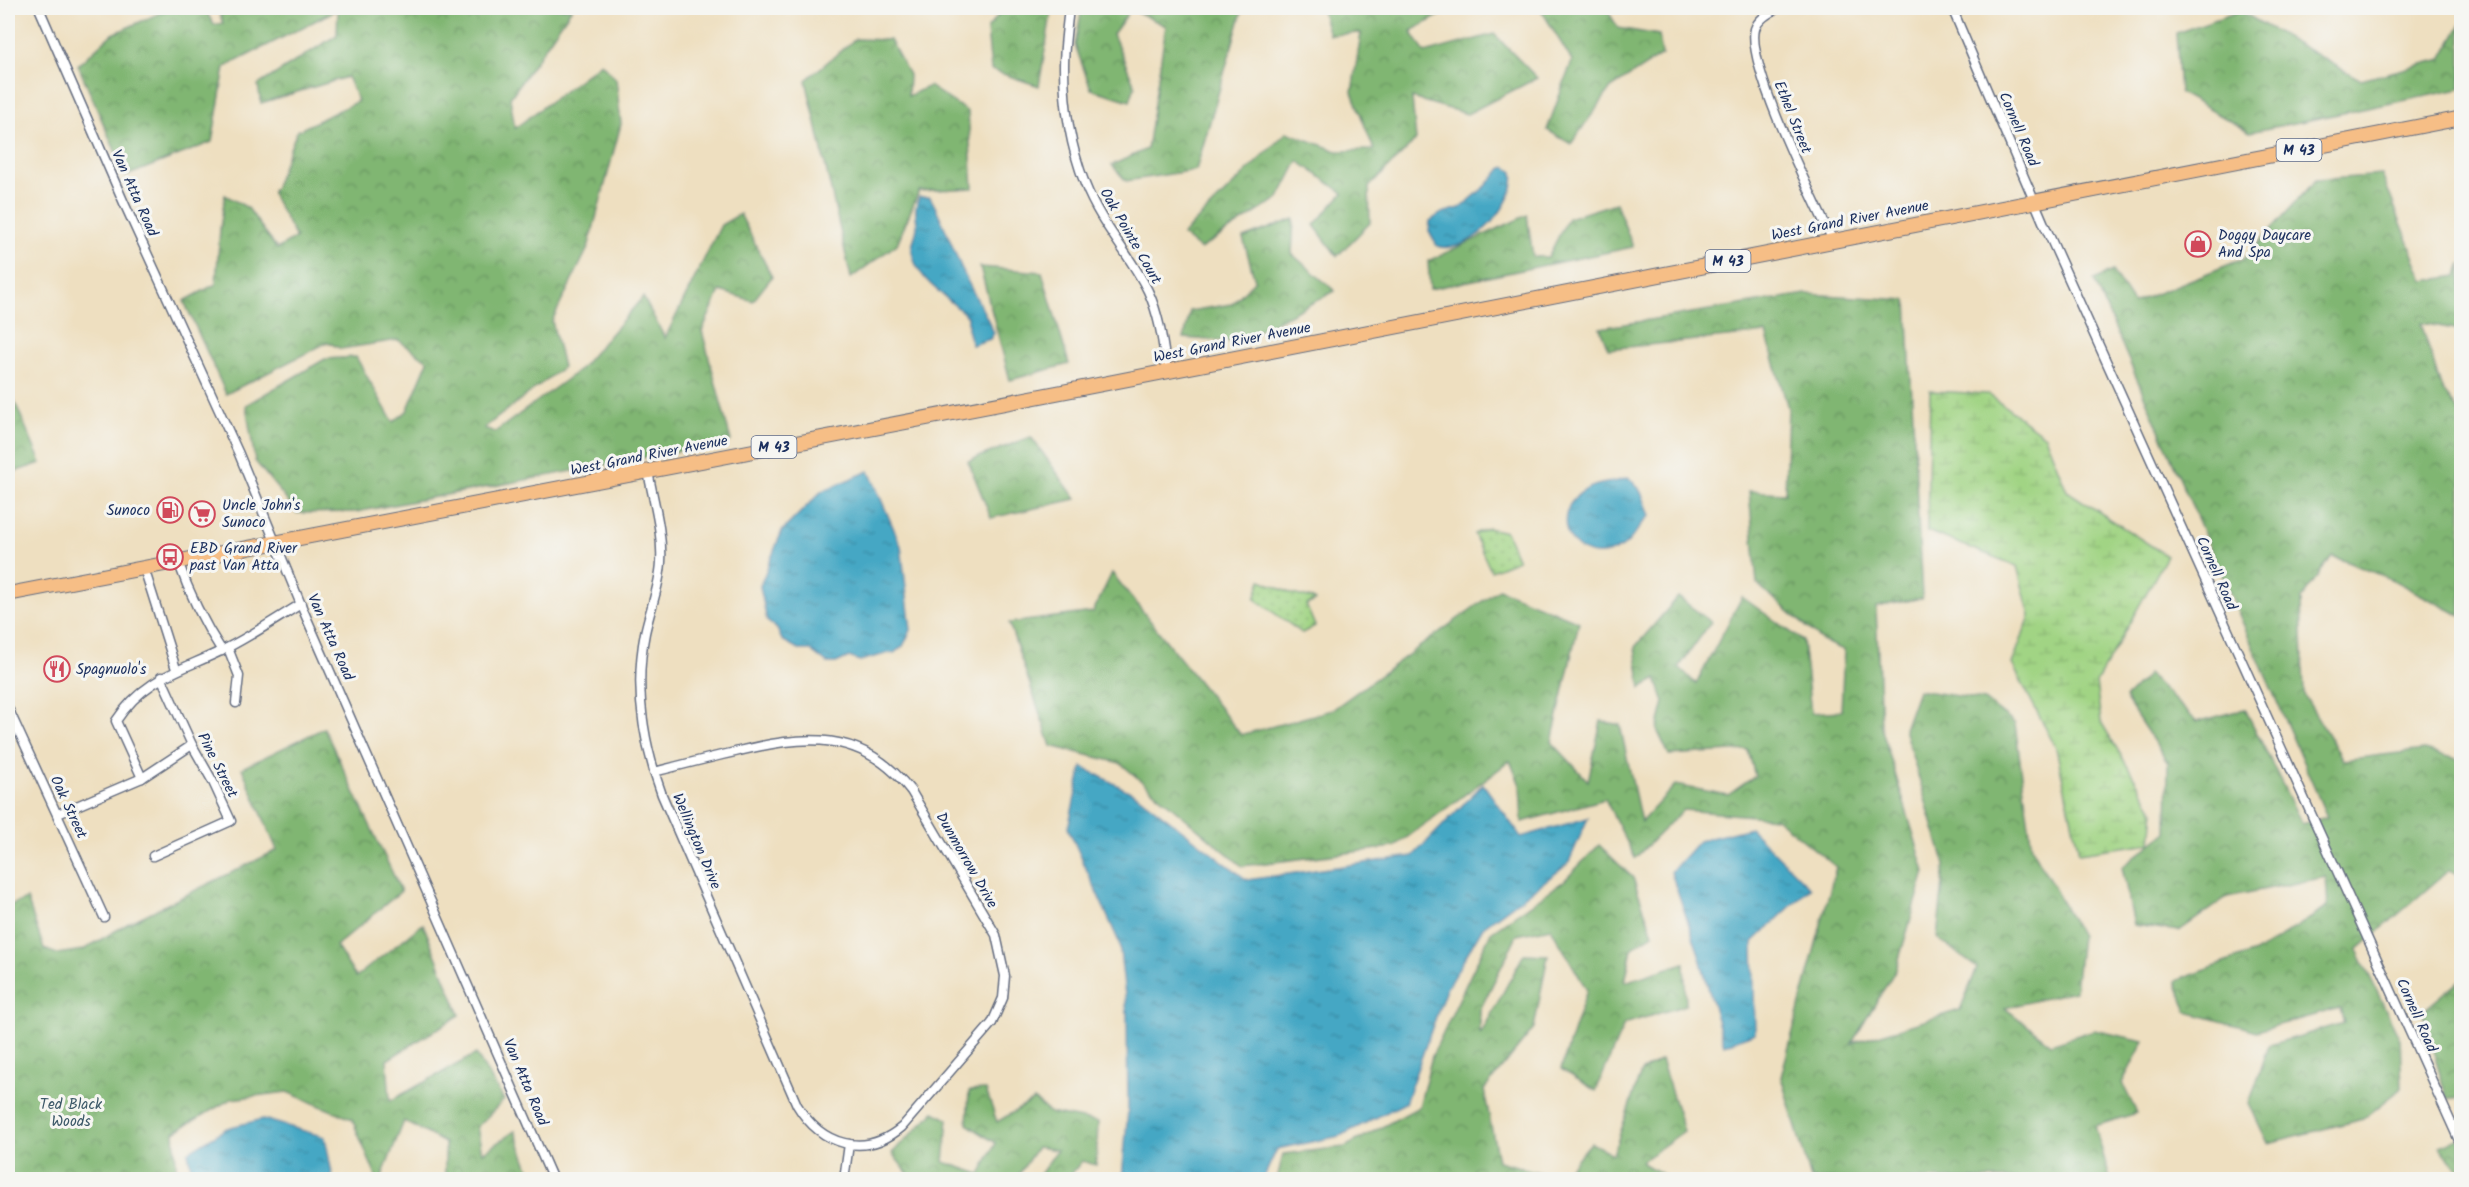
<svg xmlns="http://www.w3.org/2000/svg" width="2469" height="1187" font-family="Kalam,sans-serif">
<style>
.grass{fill:url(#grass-dots);stroke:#5e8271;stroke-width:1.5}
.forest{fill:url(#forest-crowns);stroke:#4e7268;stroke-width:1.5}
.wetland{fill:url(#wetland-marsh);stroke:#5e8271;stroke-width:1.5}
.water{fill:url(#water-ripples);stroke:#306b91;stroke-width:1.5}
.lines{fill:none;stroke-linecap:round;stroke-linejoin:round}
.street-casing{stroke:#656d80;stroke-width:11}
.primary-casing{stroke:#656d80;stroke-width:16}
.street{stroke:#fff;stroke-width:8}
.primary{stroke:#f6be86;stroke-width:14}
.labels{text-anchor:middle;stroke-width:6;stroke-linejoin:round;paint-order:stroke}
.shield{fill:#f6f6f2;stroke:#5d6b8a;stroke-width:1.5}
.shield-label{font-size:14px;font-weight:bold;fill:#1b2f5e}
.street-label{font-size:15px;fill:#1b2f5e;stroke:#f6f6f2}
.poi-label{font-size:15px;fill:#1b2f5e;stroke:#f6f6f2;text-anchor:start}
.park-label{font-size:15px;fill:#3c5868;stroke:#f6f6f2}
</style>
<defs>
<pattern id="grass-dots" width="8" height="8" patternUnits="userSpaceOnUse" patternTransform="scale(1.5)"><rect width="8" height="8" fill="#a1d484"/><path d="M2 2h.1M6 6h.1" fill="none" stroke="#8ab674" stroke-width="1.8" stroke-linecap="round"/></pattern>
<pattern id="forest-crowns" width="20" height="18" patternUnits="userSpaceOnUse" patternTransform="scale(1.5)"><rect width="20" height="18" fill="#80b672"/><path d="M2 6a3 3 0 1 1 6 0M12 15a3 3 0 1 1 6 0" fill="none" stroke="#689461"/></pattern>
<pattern id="wetland-marsh" width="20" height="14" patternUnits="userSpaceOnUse" patternTransform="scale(1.5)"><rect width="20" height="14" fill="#a1d484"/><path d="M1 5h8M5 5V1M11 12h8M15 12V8" fill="none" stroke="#8ab674"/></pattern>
<pattern id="water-ripples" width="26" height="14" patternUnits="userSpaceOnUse" patternTransform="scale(1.5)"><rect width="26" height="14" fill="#45a7c4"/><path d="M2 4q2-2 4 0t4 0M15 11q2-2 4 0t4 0" fill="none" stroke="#3988a2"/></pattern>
</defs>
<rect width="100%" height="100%" fill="#f6f6f2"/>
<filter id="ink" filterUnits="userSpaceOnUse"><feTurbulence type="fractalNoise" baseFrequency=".0167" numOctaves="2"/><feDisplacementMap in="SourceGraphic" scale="12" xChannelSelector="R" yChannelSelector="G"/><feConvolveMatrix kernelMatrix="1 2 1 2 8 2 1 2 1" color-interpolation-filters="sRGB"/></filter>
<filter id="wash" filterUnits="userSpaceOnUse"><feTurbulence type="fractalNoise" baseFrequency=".008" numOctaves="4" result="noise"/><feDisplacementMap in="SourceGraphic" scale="24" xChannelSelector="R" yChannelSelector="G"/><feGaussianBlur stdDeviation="1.35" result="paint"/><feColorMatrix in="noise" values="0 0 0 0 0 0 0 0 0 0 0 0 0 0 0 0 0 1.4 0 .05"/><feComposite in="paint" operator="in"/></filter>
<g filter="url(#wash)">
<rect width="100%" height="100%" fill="#eedfc0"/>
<!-- grass -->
<g class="grass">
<path d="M 1488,528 L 1506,532 L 1518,560 L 1491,571 L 1474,534 Z"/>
<path d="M 1261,580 L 1292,594 L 1313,599 L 1315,601 L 1306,605 L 1315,626 L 1302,633 L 1255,599 Z"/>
</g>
<!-- forest -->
<g class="forest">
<path d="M 171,8 L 204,8 L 214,25 L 223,23 L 217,8 L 572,8 L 510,98 L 515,128 L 601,63 L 616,79 L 621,124 L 588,248 L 552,321 L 563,367 L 484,428 L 495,432 L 578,371 L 643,297 L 665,338 L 721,225 L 740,214 L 772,277 L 753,301 L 720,291 L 702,331 L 731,441 L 356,512 L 297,513 L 255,461 L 246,405 L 325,359 L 356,357 L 393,422 L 407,411 L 428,361 L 398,340 L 341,349 L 328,342 L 226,394 L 184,301 L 216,284 L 220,229 L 225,195 L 248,208 L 277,249 L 296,238 L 272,194 L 297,131 L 358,101 L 347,77 L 261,103 L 258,85 L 337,35 L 338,9 L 225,67 L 212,142 L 126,176 L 78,65 L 111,35 Z"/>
<path d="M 1004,8 L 1052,8 L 1039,86 L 991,70 L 987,29 Z"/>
<path d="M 1082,8 L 1243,8 L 1196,170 L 1126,181 L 1112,165 L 1147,149 L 1166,26 L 1131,9 L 1113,34 L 1135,86 L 1130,101 L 1091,89 L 1075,45 Z"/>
<path d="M 1321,8 L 1453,8 L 1411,31 L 1425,53 L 1494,34 L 1537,78 L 1467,114 L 1412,98 L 1416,140 L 1369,187 L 1370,223 L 1337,256 L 1314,225 L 1343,193 L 1298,161 L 1279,198 L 1200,249 L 1182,235 L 1287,132 L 1337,151 L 1374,150 L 1352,92 L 1361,33 L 1329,35 Z"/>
<path d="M 1540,8 L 1606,8 L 1618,28 L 1659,35 L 1662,55 L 1611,88 L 1571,144 L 1547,130 L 1572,61 Z"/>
<path d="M 2240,11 L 2361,80 L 2442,59 L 2461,24 L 2461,89 L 2250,132 L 2180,93 L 2176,33 Z"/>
<path d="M 855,39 L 890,40 L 909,75 L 908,96 L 929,86 L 968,112 L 973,188 L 919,191 L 897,244 L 851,278 L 806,80 Z"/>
<path d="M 2382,175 L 2424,281 L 2457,276 L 2461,263 L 2461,330 L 2421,323 L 2442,390 L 2461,414 L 2461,616 L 2393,580 L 2332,556 L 2301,599 L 2304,695 L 2343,760 L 2424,750 L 2461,760 L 2461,875 L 2449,870 L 2357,950 L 2400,1039 L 2402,1088 L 2363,1119 L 2268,1143 L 2249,1104 L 2269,1045 L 2344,1023 L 2340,1008 L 2257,1031 L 2187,1012 L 2176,981 L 2260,950 L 2328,907 L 2326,877 L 2227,897 L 2179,931 L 2134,925 L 2122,867 L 2167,832 L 2168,763 L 2125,698 L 2148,674 L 2197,722 L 2245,709 L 2302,824 L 2327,817 L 2094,280 L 2112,271 L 2133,303 L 2245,258 L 2316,180 Z"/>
<path d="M 1616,203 L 1633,247 L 1430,289 L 1428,261 L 1527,215 L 1533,257 L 1548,257 L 1568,218 Z"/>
<path d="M 1294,219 L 1292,254 L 1335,291 L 1237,342 L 1184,338 L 1190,311 L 1232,304 L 1255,280 L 1243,238 Z"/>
<path d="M 980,267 L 1042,272 L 1069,364 L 1010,380 Z"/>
<path d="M 1806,294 L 1907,300 L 1922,598 L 1876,607 L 1881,727 L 1925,872 L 1896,969 L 1852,1043 L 1960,1010 L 1977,968 L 1937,938 L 1945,865 L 1904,729 L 1918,690 L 1984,700 L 2015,724 L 2032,848 L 2081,936 L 2075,991 L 2005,1008 L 2051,1044 L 2094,1030 L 2144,1041 L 2122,1083 L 2137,1113 L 2095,1126 L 2110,1179 L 1811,1179 L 1781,1077 L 1836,867 L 1776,818 L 1683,810 L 1635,858 L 1605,799 L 1522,822 L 1520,785 L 1510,761 L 1394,847 L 1242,866 L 1120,763 L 1051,746 L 1009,623 L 1093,612 L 1112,573 L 1241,735 L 1332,710 L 1499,589 L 1579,622 L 1552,742 L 1588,781 L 1601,721 L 1620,725 L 1641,822 L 1675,785 L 1728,795 L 1755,776 L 1748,750 L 1669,755 L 1657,730 L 1664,702 L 1656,679 L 1641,688 L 1635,647 L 1678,597 L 1711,622 L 1679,667 L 1696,684 L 1742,597 L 1803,641 L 1811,713 L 1841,711 L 1844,650 L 1824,642 L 1757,584 L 1749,491 L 1785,493 L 1788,408 L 1766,333 L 1608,349 L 1600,328 Z"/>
<path d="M 8,386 L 41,463 L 8,474 Z"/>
<path d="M 1031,437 L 1076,499 L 991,518 L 968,461 Z"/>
<path d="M 324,728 L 401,891 L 336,946 L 356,977 L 423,924 L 460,1015 L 387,1060 L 390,1101 L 476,1054 L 504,1100 L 477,1127 L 482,1153 L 515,1131 L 533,1179 L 445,1179 L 445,1143 L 404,1121 L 381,1179 L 377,1179 L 352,1119 L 287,1092 L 231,1099 L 174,1132 L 177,1179 L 8,1179 L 8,906 L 27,899 L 44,949 L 57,954 L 83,950 L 129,923 L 277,850 L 242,768 Z"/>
<path d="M 1599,845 L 1633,878 L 1653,934 L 1632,948 L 1625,982 L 1684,963 L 1686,1005 L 1624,1024 L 1596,1091 L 1561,1069 L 1587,990 L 1551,928 L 1517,935 L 1480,1010 L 1480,1035 L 1524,954 L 1548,955 L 1534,1028 L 1484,1090 L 1498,1161 L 1560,1178 L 1591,1143 L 1613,1154 L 1641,1072 L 1661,1060 L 1684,1131 L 1641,1162 L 1670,1179 L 1277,1179 L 1283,1154 L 1345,1147 L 1419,1107 L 1432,1056 L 1491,932 L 1564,881 Z"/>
<path d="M 2461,979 L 2461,1098 L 2447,1099 L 2422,1012 Z"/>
<path d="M 986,1090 L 997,1122 L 1034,1100 L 1050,1113 L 1098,1122 L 1096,1165 L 1082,1161 L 1067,1179 L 1037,1179 L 1057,1150 L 1037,1147 L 1016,1179 L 912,1179 L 892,1153 L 934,1112 L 948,1119 L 944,1162 L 980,1174 L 996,1143 L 967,1124 L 969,1091 Z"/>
<path d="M 2461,1138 L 2461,1172 L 2439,1146 Z"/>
</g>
<!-- wetland -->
<path class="wetland" d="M 1930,391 L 1988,394 L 2045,436 L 2067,491 L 2167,556 L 2096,683 L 2101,722 L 2154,811 L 2151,843 L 2079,853 L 2056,748 L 2012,664 L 2030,616 L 2017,566 L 1927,531 Z"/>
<!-- water -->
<g class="water">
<path d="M 1506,167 L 1513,172 C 1519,203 1469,257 1437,246 L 1429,231 L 1430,221 L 1442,213 L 1460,208 L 1486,186 L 1501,169 Z"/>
<path d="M 919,197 L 930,197 C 945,223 953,251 966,278 C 975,297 986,314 994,333 L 990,339 L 972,345 L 968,333 L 968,317 C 948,297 916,280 912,252 C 911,242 918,233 917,224 C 916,212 914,210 919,197 Z"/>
<path d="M 869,471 L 901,546 L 911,630 L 903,646 L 894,653 L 889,653 L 860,661 L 849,657 L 836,663 L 827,663 L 810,650 L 800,650 L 782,640 L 777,629 L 767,621 L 760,586 L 782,531 L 822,491 Z"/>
<path d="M 1628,478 C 1641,485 1645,502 1650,516 C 1639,523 1634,540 1622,547 C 1574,575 1542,513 1587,489 C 1599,482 1615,483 1628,478 Z"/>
<path d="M 1082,767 L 1138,796 L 1247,880 L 1413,856 L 1483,784 L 1521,837 L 1588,818 L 1568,864 L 1483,927 L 1446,989 L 1405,1103 L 1340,1136 L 1277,1149 L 1263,1179 L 1122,1179 L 1128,1110 L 1127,1013 L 1119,942 L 1068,828 Z"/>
<path d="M 1750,828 L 1810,888 L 1753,942 L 1755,1033 L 1724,1045 L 1699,954 L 1671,872 L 1699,841 Z"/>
<path d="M 263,1119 L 325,1137 L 333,1179 L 193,1179 L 188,1152 L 227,1128 Z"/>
</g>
</g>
<g filter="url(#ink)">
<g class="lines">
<!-- street casing -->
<g class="street-casing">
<g id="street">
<path d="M 39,8 L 124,203 L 239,454 L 304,612 L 553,1180"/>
<path d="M 1069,8 C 1067,27 1064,47 1064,67 C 1064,106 1071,148 1085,184 C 1101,225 1130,254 1148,291 C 1160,317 1163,344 1167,371"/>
<path d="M 1778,8 C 1769,13 1758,19 1755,29 C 1746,66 1815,202 1833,241"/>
<path d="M 1952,8 L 2044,224 L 2462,1147"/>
<path d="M 648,471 C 653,500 663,532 661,562 C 660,586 650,609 645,633 C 634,688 643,743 662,795 L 797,1105 C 821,1145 864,1159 902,1127 L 992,1023 L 1003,998 L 1005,976 L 996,935 L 911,791 C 862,728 804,735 735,752 C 708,758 681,765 654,772"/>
<path d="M 178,561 C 189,593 203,622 222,651"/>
<path d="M 144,568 L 176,669"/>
<path d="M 228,648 L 239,676 L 236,703"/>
<path d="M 8,708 L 104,917"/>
<path d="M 142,778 L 116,721 C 145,677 181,671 225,649 C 251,636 276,619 301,604"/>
<path d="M 58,814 L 142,778 L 192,745"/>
<path d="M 153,856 L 231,821 L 213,782 L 192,745 L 161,677"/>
<path d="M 844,1180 L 849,1144"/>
</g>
</g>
<!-- primary casing -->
<g class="primary-casing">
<path id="primary" d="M 8,594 L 1072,390 L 2462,118"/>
</g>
<!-- street -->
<use href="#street" class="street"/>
<!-- primary -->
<use href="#primary" class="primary"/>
</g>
</g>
<!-- icons -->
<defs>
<g id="shop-ring" transform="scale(1.35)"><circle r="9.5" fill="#f6f6f2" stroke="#d1495b" stroke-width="1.5"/><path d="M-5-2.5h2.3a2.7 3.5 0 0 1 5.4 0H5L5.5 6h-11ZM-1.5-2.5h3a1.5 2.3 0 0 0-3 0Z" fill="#d1495b"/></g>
<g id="fuel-ring" transform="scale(1.35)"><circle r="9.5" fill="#f6f6f2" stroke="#d1495b" stroke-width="1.5"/><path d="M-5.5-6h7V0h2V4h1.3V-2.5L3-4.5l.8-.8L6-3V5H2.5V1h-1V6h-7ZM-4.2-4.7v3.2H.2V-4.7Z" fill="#d1495b"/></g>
<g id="supermarket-ring" transform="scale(1.35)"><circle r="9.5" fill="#f6f6f2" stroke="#d1495b" stroke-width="1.5"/><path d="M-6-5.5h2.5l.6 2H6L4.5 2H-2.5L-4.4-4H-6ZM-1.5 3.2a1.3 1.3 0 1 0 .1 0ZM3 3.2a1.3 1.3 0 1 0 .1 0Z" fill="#d1495b"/></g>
<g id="bus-ring" transform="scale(1.35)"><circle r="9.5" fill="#f6f6f2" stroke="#d1495b" stroke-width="1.5"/><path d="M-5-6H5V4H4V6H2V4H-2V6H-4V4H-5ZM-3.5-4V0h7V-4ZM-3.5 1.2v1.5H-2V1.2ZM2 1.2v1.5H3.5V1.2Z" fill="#d1495b"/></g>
<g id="restaurant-ring" transform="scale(1.35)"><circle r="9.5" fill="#f6f6f2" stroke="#d1495b" stroke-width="1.5"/><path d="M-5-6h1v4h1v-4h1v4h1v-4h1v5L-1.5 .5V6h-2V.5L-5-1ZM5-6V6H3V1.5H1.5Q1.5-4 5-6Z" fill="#d1495b"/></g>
</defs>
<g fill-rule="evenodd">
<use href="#shop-ring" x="2198" y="244"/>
<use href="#fuel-ring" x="170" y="510"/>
<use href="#supermarket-ring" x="202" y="514"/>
<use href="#bus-ring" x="170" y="557"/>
<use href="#restaurant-ring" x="57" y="669"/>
</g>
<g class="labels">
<!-- shield labels -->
<g class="shield">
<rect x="2276.5" y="139" width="45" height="22" rx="4.5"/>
<rect x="1705.5" y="250" width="45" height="22" rx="4.5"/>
<rect x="751.5" y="436" width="45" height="22" rx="4.5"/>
</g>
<g class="shield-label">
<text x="2299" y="155">M 43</text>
<text x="1728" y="266">M 43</text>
<text x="774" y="452">M 43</text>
</g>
<!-- street labels -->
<g class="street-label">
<text transform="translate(1793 117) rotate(68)" y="5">Ethel Street</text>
<text transform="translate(2019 129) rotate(67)" y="5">Cornell Road</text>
<text transform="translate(135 193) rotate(66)" y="5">Van Atta Road</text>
<text transform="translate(1850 220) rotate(-11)" y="5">West Grand River Avenue</text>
<text transform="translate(1131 236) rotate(60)" y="5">Oak Pointe Court</text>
<text transform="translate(1232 342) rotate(-11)" y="5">West Grand River Avenue</text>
<text transform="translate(649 455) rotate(-11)" y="5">West Grand River Avenue</text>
<text transform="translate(2217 573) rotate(66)" y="5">Cornell Road</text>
<text transform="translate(331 637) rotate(66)" y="5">Van Atta Road</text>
<text transform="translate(218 765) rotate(63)" y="5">Pine Street</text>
<text transform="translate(69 807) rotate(65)" y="5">Oak Street</text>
<text transform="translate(697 841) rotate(67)" y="5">Wellington Drive</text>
<text transform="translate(967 860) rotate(60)" y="5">Dunmorrow Drive</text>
<text transform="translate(2417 1015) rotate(66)" y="5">Cornell Road</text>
<text transform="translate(526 1082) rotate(67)" y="5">Van Atta Road</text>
</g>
<!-- poi labels -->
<g class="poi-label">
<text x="2218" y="240">Doggy Daycare<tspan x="2218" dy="17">And Spa</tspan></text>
<text x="222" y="510">Uncle John's<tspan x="222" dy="17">Sunoco</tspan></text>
<text x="150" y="515" text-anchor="end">Sunoco</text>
<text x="190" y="553">EBD Grand River<tspan x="190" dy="17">past Van Atta</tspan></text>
<text x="76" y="674">Spagnuolo's</text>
</g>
<!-- park labels -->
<g class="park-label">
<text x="71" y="1109">Ted Black<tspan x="71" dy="17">Woods</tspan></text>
</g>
</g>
<!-- margin -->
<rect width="2469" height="1187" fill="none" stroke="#f6f6f2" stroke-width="30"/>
</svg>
